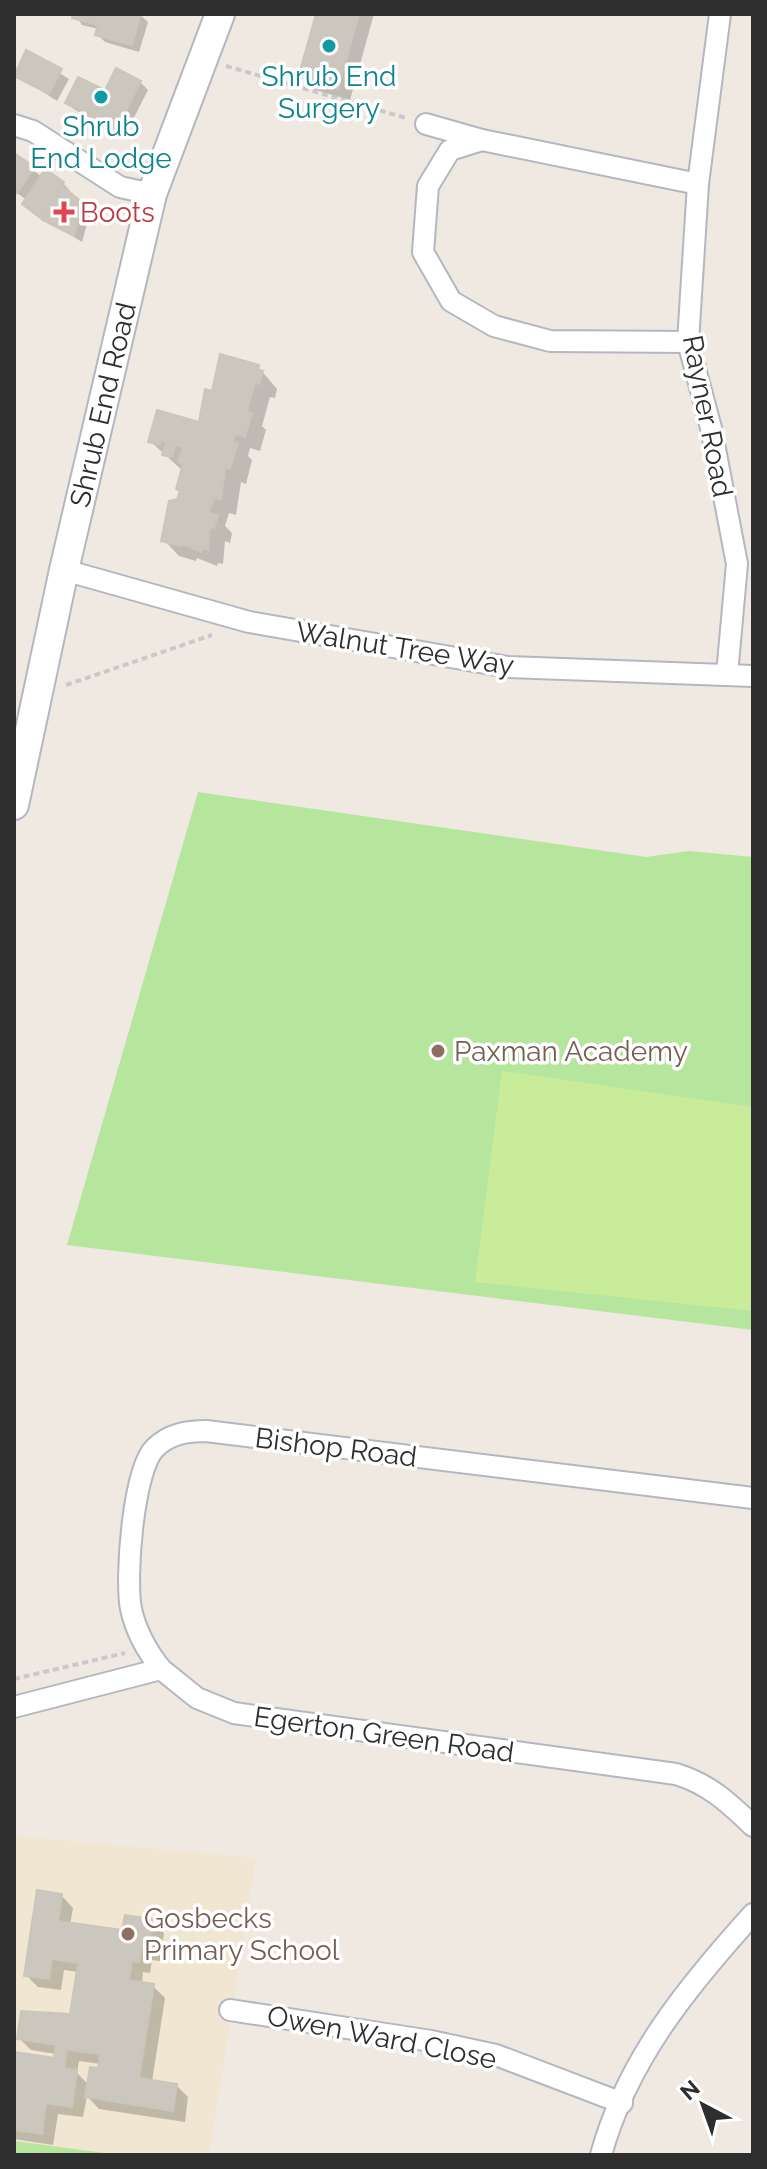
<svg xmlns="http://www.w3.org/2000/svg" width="767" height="2169" font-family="Raleway,sans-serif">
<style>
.education{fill:#f0e6d1}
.green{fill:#b6e59e}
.pitch{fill:#c9ec9a}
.shadow{fill:#0003;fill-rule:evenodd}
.building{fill:#cbc7bf;stroke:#cbc5ba;stroke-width:2}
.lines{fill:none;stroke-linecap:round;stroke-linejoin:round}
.minor-casing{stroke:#b4b7c1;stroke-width:24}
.secondary-casing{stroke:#b4b7c1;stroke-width:32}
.path{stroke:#c9c9c9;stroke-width:4;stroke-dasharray:6 4;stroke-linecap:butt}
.minor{stroke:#fff;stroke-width:20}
.secondary{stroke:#fff;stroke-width:28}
.culture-dot{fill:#0f9aa8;stroke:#fff;stroke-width:3}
.health-dot{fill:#e0444e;stroke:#fff;stroke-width:3}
.education-dot{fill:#8d6e63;stroke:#fff;stroke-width:3}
.labels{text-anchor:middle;stroke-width:7;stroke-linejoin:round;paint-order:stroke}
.culture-label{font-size:28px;fill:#0d838f;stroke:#fff}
.health-label{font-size:28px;fill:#be3a42;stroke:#fff;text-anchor:start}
.street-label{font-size:28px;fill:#2e2e2e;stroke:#fff}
.education-label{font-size:28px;fill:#785e54;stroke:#fff;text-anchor:start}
</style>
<rect width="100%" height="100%" fill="#efe9e1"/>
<!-- education -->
<path class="education" d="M 14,1836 L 256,1858 L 209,2155 L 14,2155 Z"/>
<!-- green -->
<g class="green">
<path d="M 198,792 L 646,857 L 689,851 L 753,857 L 753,1330 L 67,1245 Z"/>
<path d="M 14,2141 L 119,2155 L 14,2155 Z"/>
</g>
<!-- pitch -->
<path class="pitch" d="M 502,1071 L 753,1107 L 753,1311 L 475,1282 Z"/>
<!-- shadow -->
<g class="shadow">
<path d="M 75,14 L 140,15 L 148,22 L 139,52 L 105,42 L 97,34 L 98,29 L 82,25 Z"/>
<path d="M 318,14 L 374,14 L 350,100 L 312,89 L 300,77 Z"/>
<path d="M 27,52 L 69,79 L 57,101 L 15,74 Z"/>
<path d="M 140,82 L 148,90 L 125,135 L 75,110 L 67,103 Z"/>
<path d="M 14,155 L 42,177 L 63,183 L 70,191 L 69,194 L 90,213 L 82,242 L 32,211 L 27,200 L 14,191 Z"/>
<path d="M 258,367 L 277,389 L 275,398 L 270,397 L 262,426 L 266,430 L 260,451 L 250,448 L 248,456 L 252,460 L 246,484 L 241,482 L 236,515 L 229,513 L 225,526 L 232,533 L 230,543 L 225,541 L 223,564 L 218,563 L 217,566 L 197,558 L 196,561 L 179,556 L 164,540 L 179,501 L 183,471 L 151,442 L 201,425 L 214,393 Z"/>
<path d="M 61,1895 L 73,1908 L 70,1925 L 124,1932 L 152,1921 L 164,1933 L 160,1961 L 152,1960 L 150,1973 L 143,1972 L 142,1984 L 153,1986 L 165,1998 L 152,2082 L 176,2085 L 188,2097 L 185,2122 L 99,2109 L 87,2096 L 83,2117 L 58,2114 L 53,2145 L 14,2139 L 14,2055 L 55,2061 L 56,2054 L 31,2050 L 19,2038 L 71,2016 L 78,1972 L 64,1970 L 61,1990 L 38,1987 L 26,1975 ZM 79,2061 L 101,2064 L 89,2085 L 77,2073 Z"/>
</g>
<!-- building -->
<g class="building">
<path d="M 73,14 L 141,14 L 132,45 L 95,35 L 98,25 L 72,18 Z"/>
<path d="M 316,14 L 359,14 L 338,89 L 298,78 Z"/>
<path d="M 26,50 L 62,69 L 49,94 L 14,76 Z"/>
<path d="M 116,68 L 141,81 L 117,129 L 65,103 L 78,77 L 105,90 Z"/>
<path d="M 14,153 L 35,167 L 17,193 L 14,191 Z"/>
<path d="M 45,169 L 64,182 L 43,220 L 22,204 Z"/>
<path d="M 62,186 L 83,203 L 74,236 L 43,220 Z"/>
<path d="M 220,354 L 259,365 L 258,370 L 263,371 L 259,384 L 255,383 L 247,411 L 252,413 L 245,437 L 235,434 L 233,442 L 238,443 L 230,469 L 225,468 L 221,500 L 214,498 L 209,513 L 218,515 L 214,528 L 210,527 L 208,550 L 202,548 L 201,552 L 182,544 L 181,546 L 161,541 L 169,501 L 177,499 L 180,491 L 176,489 L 183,464 L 178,462 L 183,447 L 175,445 L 172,457 L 162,455 L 166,442 L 161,441 L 160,445 L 148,442 L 157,410 L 199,422 L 205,389 L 212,391 Z"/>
<path d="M 37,1890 L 62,1894 L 58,1921 L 122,1930 L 125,1915 L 153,1919 L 148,1950 L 141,1949 L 139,1962 L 132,1961 L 129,1980 L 154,1984 L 139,2078 L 177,2084 L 173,2111 L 85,2097 L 90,2067 L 98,2068 L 100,2054 L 67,2050 L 64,2068 L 77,2070 L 72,2107 L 46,2103 L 42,2134 L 14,2130 L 14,2052 L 54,2058 L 56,2045 L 17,2039 L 21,2011 L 70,2014 L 78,1963 L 52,1959 L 49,1979 L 24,1976 Z"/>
</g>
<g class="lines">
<!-- minor casing -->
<g class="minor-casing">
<g id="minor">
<path d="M 720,14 L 698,184 L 688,342 L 711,428 L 737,564 L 727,674"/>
<path d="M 426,124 L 482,140 L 698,184"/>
<path d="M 14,125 L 33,131 L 120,187 L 152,194"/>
<path d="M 482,140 L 450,150 L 428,186 L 423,252 L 451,301 L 494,326 L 550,341 L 688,342"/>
<path d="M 64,570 L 249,622 L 508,667 L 753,676"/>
<path d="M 161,1669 C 147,1651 136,1632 131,1609 C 125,1579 133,1469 155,1448 C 169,1434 187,1431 206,1431 L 753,1498"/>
<path d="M 14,1707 L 161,1669 L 197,1698 L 234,1713 L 676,1774 C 709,1784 729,1803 753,1826"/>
<path d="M 230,2010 L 431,2041 L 496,2055 L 622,2103"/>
<path d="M 601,2155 C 627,2060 688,1986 753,1914"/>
</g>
</g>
<!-- secondary casing -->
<g class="secondary-casing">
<g id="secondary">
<path id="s1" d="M 14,805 L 64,570 L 152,194 L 220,14"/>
</g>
</g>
<!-- path -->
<g class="path">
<path d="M 226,66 L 406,118"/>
<path d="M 66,685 L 212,635"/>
<path d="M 14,1679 L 125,1653"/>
</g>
<!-- minor -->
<use href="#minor" class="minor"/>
<!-- secondary -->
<use href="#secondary" class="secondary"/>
</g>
<!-- markers -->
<g class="culture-dot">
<circle cx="329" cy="46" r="8"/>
<circle cx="101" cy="97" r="8"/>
</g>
<path class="health-dot" d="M60 200h8v8h8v8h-8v8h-8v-8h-8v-8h8z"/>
<g class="education-dot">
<circle cx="438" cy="1051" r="8"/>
<circle cx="128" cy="1934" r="8"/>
</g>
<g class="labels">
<!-- culture labels -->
<g class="culture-label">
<text x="329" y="86">Shrub End<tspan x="329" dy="32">Surgery</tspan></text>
<text x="101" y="136">Shrub<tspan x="101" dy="32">End Lodge</tspan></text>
</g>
<!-- health labels -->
<g class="health-label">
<text x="80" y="222">Boots</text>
</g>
<!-- street labels -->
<g class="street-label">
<text dy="10" stroke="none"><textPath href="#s1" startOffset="410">Shrub End Road</textPath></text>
<text transform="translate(708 416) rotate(79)" y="10">Rayner Road</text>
<text transform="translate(405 648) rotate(9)" y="10">Walnut Tree Way</text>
<text transform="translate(336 1447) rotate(7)" y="10">Bishop Road</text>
<text transform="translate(384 1734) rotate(8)" y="10">Egerton Green Road</text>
<text transform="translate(382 2037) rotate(11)" y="10">Owen Ward Close</text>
</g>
<!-- education labels -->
<g class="education-label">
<text x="454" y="1061">Paxman Academy</text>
<text x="144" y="1928">Gosbecks<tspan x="144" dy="32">Primary School</tspan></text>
</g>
</g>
<!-- border -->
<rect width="767" height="2169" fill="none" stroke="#2e2e2e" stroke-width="32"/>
<!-- north arrow -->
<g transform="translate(703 2105) rotate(319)" stroke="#ffffff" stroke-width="6" paint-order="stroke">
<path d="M0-6L14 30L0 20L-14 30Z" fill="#2e2e2e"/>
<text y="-12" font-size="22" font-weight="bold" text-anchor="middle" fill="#2e2e2e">N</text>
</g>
</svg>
